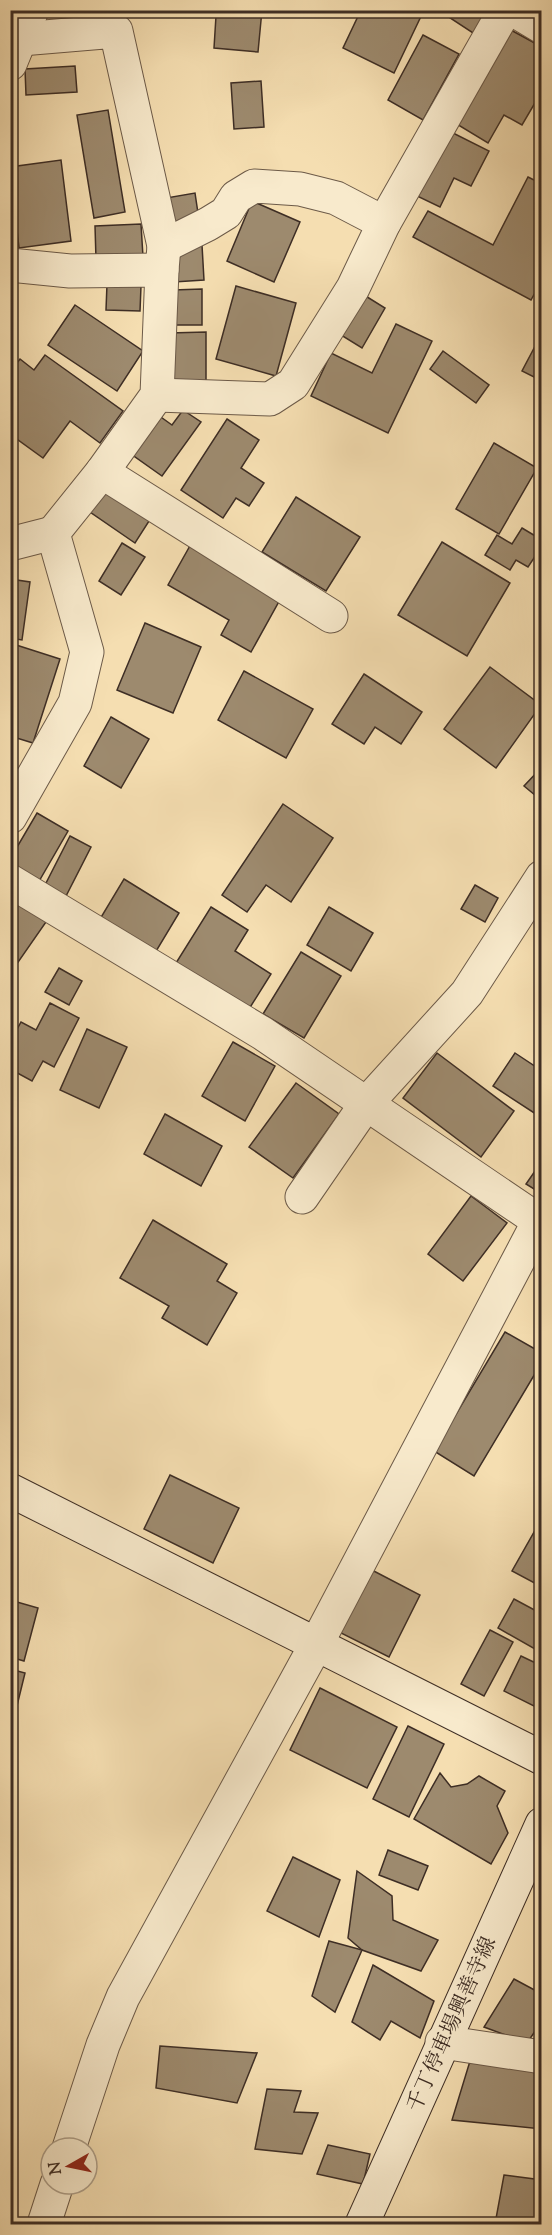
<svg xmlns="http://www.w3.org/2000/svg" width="552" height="2235" font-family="'Sorts Mill Goudy','Noto Serif JP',serif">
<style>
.building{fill:#9d8a6e;stroke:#3e2e25;stroke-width:1.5}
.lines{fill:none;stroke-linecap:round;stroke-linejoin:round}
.street-casing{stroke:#6c5a48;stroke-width:35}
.secondary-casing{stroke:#3e2e25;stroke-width:35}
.street{stroke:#f8eacc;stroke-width:33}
.secondary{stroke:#f8eacc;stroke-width:33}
.labels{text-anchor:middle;stroke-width:4.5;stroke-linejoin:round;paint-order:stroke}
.street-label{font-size:21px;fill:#3e2e25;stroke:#f8eacc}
</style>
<rect width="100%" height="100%" fill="#f5deb1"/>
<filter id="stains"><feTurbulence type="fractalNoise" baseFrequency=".00333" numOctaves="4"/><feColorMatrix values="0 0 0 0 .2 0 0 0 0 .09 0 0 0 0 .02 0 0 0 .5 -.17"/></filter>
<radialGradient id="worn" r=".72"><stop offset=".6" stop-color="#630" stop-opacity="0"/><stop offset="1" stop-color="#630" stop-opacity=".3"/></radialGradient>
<!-- building -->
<g class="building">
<path d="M 74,10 L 108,10 L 74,13 Z"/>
<path d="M 262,10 L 258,52 L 214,48 L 216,16 L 167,11 Z"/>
<path d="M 361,10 L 424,10 L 394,73 L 343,48 Z"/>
<path d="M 438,10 L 488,10 L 473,33 Z"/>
<path d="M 509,29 L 542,47 L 542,91 L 522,125 L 504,115 L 488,143 L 455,123 Z"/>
<path d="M 423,35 L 459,54 L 423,120 L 388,100 Z"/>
<path d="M 75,66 L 77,92 L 26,95 L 25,69 Z"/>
<path d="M 261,81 L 264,127 L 234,129 L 231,83 Z"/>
<path d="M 108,110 L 125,212 L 94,218 L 77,115 Z"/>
<path d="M 449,131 L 489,151 L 471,186 L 454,178 L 440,207 L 417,196 Z"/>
<path d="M 61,160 L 71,241 L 19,248 L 10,167 Z"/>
<path d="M 528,177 L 542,184 L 542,280 L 531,300 L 413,237 L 428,211 L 493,245 Z"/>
<path d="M 195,193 L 199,220 L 171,225 L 166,198 Z"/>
<path d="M 252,201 L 300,222 L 274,282 L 227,261 Z"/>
<path d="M 141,224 L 143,257 L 96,259 L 95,226 Z"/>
<path d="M 202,245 L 204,280 L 174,282 L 172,247 Z"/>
<path d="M 107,284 L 141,286 L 140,311 L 106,310 Z"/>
<path d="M 236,286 L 296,303 L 276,376 L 216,359 Z"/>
<path d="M 202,289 L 202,325 L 173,325 L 173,290 Z"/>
<path d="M 364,295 L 385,308 L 362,348 L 341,335 Z"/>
<path d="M 75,305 L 143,351 L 117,391 L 48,345 Z"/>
<path d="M 396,324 L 432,341 L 388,433 L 311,396 L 331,353 L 372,373 Z"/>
<path d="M 206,332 L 206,383 L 170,384 L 169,333 Z"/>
<path d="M 542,333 L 542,381 L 522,371 Z"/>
<path d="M 443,351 L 489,385 L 476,403 L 430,369 Z"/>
<path d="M 45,355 L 123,411 L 100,443 L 70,421 L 43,458 L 10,434 L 10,372 L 20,359 L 34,370 Z"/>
<path d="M 183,410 L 201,422 L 162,476 L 131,454 L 158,415 L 172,425 Z"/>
<path d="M 227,419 L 259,440 L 241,468 L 264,483 L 249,506 L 236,498 L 223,518 L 181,490 Z"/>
<path d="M 494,443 L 537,468 L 499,534 L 456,509 Z"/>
<path d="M 107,487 L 151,518 L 135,543 L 90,512 Z"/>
<path d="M 296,497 L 360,537 L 326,591 L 262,552 Z"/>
<path d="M 522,528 L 542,540 L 542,546 L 528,567 L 516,560 L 510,570 L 485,555 L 497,535 L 512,544 Z"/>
<path d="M 442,542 L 510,583 L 467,656 L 398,615 Z"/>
<path d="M 122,543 L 145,557 L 121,595 L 99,581 Z"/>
<path d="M 191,544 L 282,596 L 251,652 L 221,635 L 229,620 L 168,585 Z"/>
<path d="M 10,579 L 30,582 L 22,640 L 10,638 Z"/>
<path d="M 145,623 L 201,647 L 173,713 L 117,690 Z"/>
<path d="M 10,643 L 60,659 L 33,743 L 10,736 Z"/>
<path d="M 490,667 L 541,705 L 496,768 L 444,729 Z"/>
<path d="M 244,671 L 313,709 L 286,758 L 218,720 Z"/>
<path d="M 364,674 L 422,712 L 401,744 L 375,727 L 364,744 L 332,724 Z"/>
<path d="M 111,717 L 149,739 L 121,788 L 84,766 Z"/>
<path d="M 542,767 L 542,801 L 524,786 Z"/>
<path d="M 283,804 L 333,838 L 291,902 L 266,885 L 247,912 L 222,895 Z"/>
<path d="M 37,813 L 68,831 L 38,883 L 10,867 L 10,859 Z"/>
<path d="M 70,836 L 91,847 L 64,900 L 43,889 Z"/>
<path d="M 124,879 L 179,913 L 155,953 L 100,919 Z"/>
<path d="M 475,885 L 498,898 L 485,922 L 461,909 Z"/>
<path d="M 10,897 L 46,922 L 14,968 L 10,965 Z"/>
<path d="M 211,907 L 248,930 L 235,951 L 271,974 L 249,1009 L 176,963 Z"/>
<path d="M 329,907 L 373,933 L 351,971 L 307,945 Z"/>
<path d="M 301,952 L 341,976 L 304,1038 L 263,1014 Z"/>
<path d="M 59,968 L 82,981 L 69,1005 L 45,992 Z"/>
<path d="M 50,1003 L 79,1018 L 54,1067 L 43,1061 L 32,1081 L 10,1069 L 10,1042 L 21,1022 L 36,1030 Z"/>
<path d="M 87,1029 L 127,1047 L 99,1108 L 60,1090 Z"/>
<path d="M 233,1042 L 275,1066 L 245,1121 L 202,1096 Z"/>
<path d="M 437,1053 L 514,1111 L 481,1157 L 403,1098 Z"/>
<path d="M 515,1053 L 542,1071 L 542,1118 L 493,1086 Z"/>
<path d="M 296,1083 L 339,1114 L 293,1178 L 249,1147 Z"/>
<path d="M 165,1114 L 222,1146 L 201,1186 L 144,1154 Z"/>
<path d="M 542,1161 L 542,1194 L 526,1184 Z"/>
<path d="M 471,1196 L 507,1223 L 463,1281 L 428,1254 Z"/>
<path d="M 153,1220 L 227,1264 L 217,1281 L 237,1293 L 207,1345 L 162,1318 L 169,1306 L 120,1278 Z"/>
<path d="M 505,1332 L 542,1353 L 542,1362 L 474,1476 L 434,1451 Z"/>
<path d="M 170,1475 L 239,1508 L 213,1563 L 144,1529 Z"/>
<path d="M 542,1518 L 542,1587 L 512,1571 Z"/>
<path d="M 368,1568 L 420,1595 L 389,1657 L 337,1631 Z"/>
<path d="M 514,1599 L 542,1614 L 542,1653 L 498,1628 Z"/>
<path d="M 10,1600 L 38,1608 L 24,1661 L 10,1657 Z"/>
<path d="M 490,1630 L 513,1642 L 484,1696 L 461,1684 Z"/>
<path d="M 521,1656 L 542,1666 L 542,1710 L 504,1691 Z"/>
<path d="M 10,1669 L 25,1673 L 14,1718 L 10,1717 Z"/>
<path d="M 320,1688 L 397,1727 L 367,1788 L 290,1750 Z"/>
<path d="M 408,1726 L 444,1744 L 409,1817 L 373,1799 Z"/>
<path d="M 440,1773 L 451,1787 L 467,1784 L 479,1776 L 505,1791 L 497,1806 L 508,1833 L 491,1864 L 414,1819 Z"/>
<path d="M 388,1850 L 428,1866 L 418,1890 L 379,1875 Z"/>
<path d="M 293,1857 L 340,1880 L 319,1937 L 267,1911 Z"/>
<path d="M 357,1871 L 392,1896 L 393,1920 L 438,1940 L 421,1971 L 362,1950 L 348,1938 Z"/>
<path d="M 329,1941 L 362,1950 L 335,2012 L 312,1996 Z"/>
<path d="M 542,1958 L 542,1971 L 536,1968 Z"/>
<path d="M 373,1965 L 434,2001 L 420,2038 L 391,2021 L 380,2040 L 352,2022 Z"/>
<path d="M 514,1979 L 542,1994 L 542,2021 L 527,2043 L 484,2027 Z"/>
<path d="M 160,2046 L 257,2053 L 237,2103 L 156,2088 Z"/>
<path d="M 470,2061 L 542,2071 L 542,2129 L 452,2120 Z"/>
<path d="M 267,2089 L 301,2091 L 294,2112 L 318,2113 L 302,2154 L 255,2149 Z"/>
<path d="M 328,2145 L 370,2154 L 363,2184 L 317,2174 Z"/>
<path d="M 504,2175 L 542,2180 L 542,2224 L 495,2224 Z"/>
</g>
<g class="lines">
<!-- street casing -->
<g class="street-casing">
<g id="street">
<path d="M 514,10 L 542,27"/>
<path d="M 21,39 L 116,31 L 164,246 L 162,270"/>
<path d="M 10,64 L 32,10"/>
<path d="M 164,246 L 208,224 L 226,213 L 236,197 L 254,186 L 300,189 L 336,198 L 384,223"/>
<path d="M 10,265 L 70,271 L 162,270 L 157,395 L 102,472 L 53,533 L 87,652 L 75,703 L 10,817"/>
<path d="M 157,395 L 270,399 L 293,384 L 353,288 L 384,223 L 505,10"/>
<path d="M 102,472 L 331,616"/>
<path d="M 10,544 L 53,533"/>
<path d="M 10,881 L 262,1033 L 542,1223"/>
<path d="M 302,1197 L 366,1104 L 467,993 L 542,877"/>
<path d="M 442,2042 L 542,2057"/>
<path d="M 69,2148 L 103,2045 L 123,1997 L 317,1643 L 539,1221"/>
<path d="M 44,2224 L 57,2184"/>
</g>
</g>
<!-- secondary casing -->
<g class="secondary-casing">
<g id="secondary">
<path d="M 10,1490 L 542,1758"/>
<path d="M 362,2224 L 542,1824"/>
</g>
</g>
<!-- street -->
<use href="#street" class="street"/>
<!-- secondary -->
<use href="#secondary" class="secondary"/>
</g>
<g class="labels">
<!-- street labels -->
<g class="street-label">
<text transform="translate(451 2024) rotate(-66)" y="7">千丁停車場興善寺線</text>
</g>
</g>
<!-- margin -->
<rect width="552" height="2235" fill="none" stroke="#f5deb1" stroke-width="36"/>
<rect x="12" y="12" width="528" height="2211" fill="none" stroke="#3e2e25" stroke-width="3"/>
<rect x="18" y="18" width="516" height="2199" fill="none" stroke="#3e2e25" stroke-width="1.5"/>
<!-- north arrow -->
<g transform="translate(69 2166) rotate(261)"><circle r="28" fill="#f8eacc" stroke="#ae9f89" stroke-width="1.5"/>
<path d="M0-4.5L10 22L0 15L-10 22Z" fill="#8f2418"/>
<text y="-9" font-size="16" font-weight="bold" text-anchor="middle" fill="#3e2e25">N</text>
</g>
<rect width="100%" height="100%" filter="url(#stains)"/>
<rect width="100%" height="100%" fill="url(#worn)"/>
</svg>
